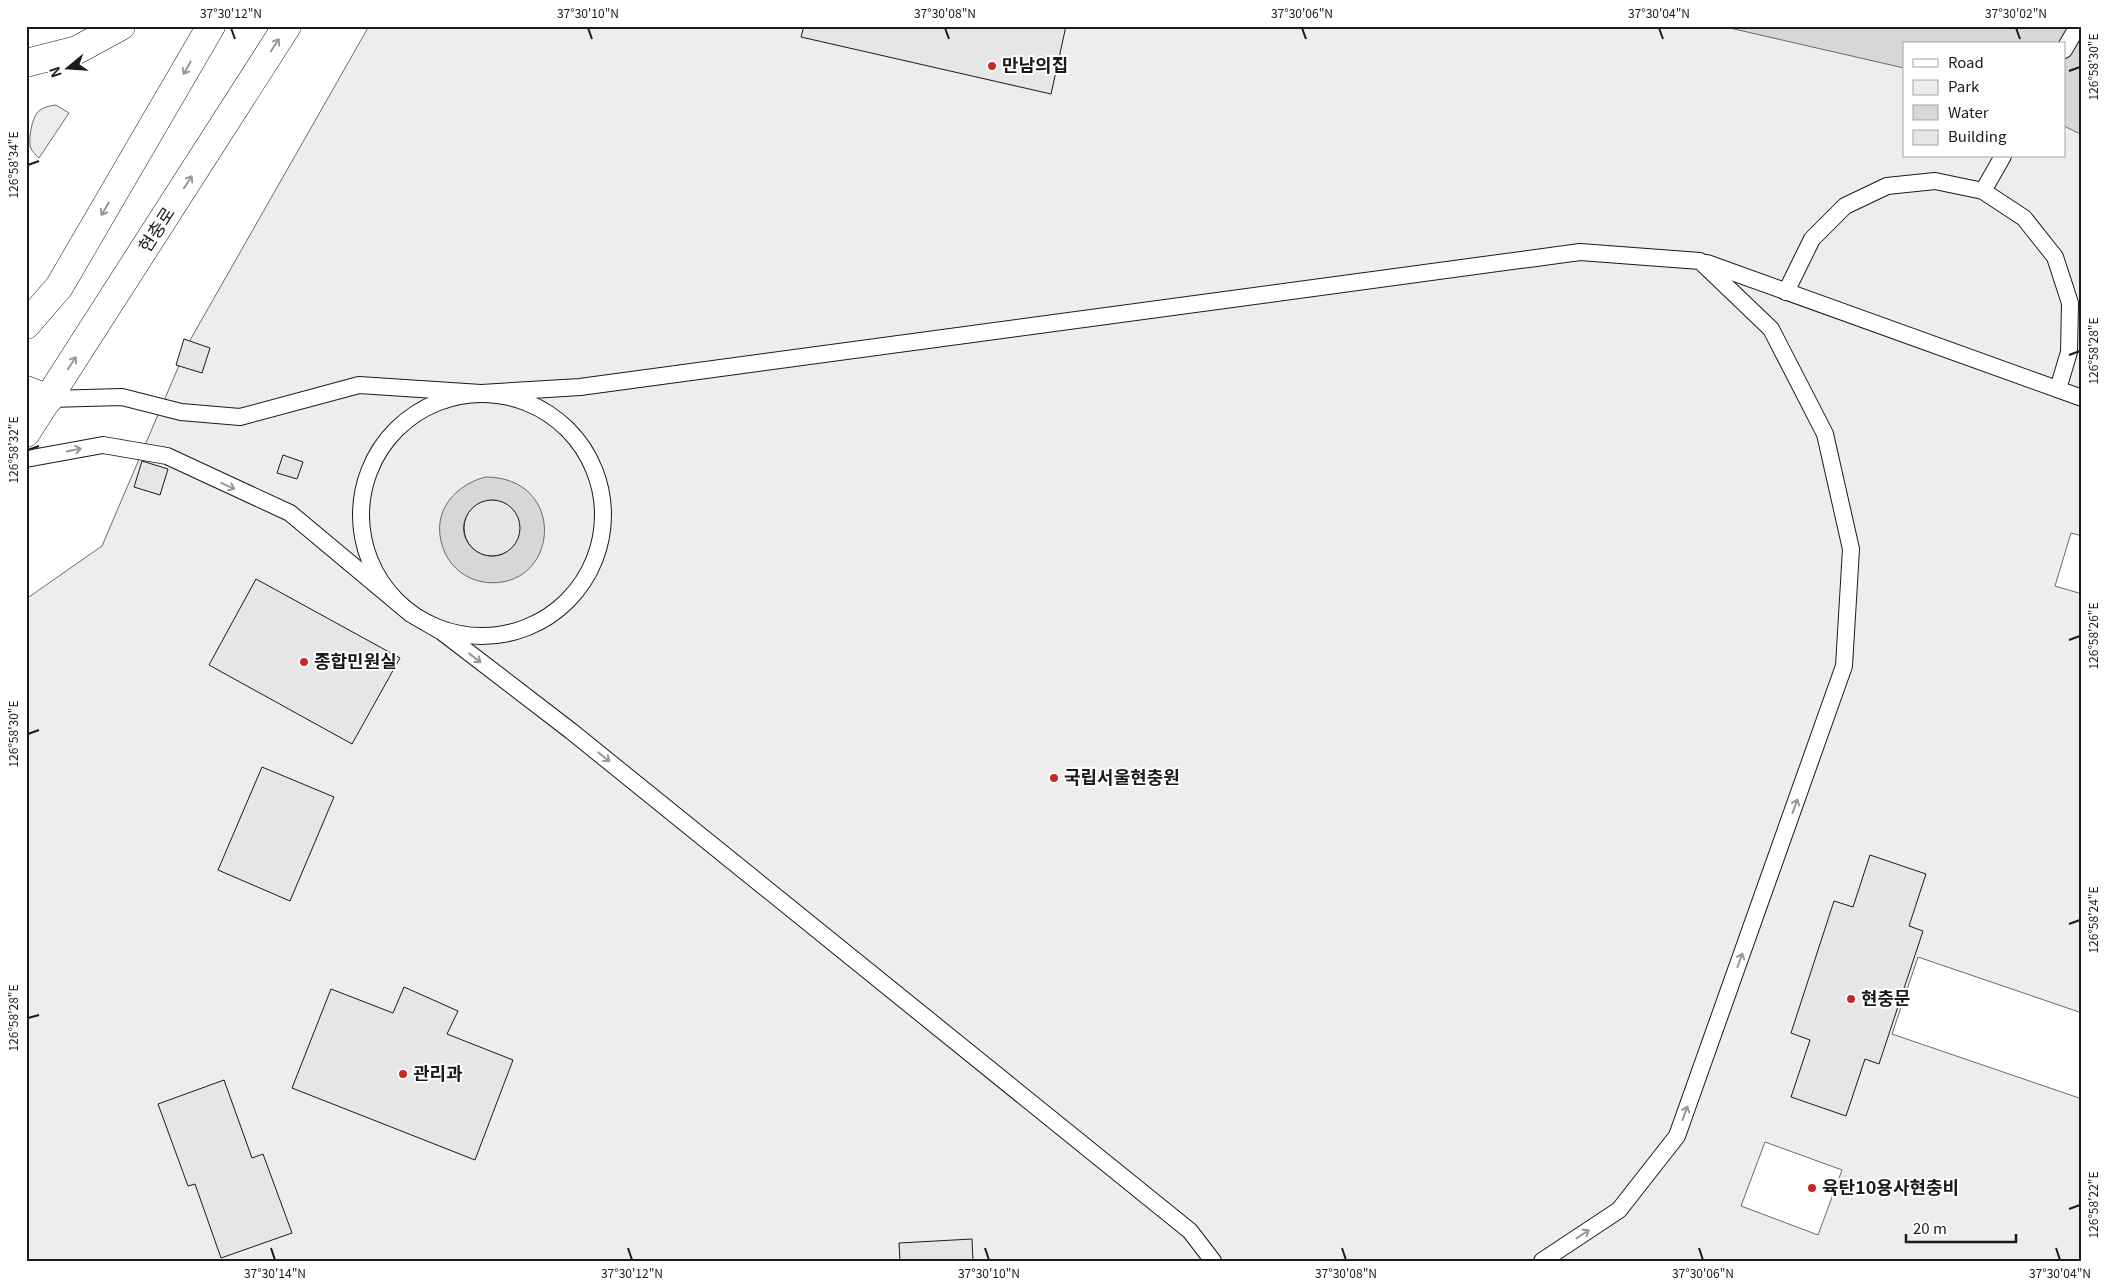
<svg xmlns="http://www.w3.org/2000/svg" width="2108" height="1287" font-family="Georgia,'Noto Sans KR',serif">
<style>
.green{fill:#ededed;stroke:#6a6a6a;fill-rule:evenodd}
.water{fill:#d7d7d7;stroke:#6a6a6a;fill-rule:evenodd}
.building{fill:#e6e6e6;stroke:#1a1a1a}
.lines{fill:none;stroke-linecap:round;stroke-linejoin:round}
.service-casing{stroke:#1a1a1a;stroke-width:18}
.primary-casing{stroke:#1a1a1a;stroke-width:29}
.trunk-casing{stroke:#1a1a1a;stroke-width:29}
.service{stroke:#fff;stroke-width:16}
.primary{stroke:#fff;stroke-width:28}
.trunk{stroke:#fff;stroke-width:28}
.oneway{stroke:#989898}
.ticks{fill:none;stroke:#1a1a1a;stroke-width:2}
.poi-dot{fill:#c62828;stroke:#fff;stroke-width:2}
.labels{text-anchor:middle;stroke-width:4;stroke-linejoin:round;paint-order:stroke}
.poi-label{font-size:18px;font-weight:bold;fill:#1a1a1a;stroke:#fff;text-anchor:start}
.street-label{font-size:18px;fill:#1a1a1a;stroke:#fff}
.neatline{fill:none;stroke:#1a1a1a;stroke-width:2}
.ticks-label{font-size:12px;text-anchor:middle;fill:#1a1a1a}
</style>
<rect width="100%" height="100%" fill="#fff"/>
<!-- green -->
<g class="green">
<path d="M 369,26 L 2082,26 L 2082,536 L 2071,533 L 2055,586 L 2082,594 L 2082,1013 L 1918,957 L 1892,1034 L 2082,1099 L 2082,1261 L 26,1261 L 26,599 L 102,546 L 189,342 ZM 1904,44 L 2064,44 L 2064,156 L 1904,156 ZM 1765,1142 L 1842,1170 L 1818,1235 L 1741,1206 Z"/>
<path d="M 56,105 L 69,113 L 39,158 C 35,154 31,151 30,145 C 29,137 32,119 37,113 C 42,107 49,106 56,105 Z"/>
</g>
<!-- water -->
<g class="water">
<path d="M 1721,26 L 2064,26 L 2082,36 L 2082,135 L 2064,126 L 2064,44 L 1904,44 L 1904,68 Z"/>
<path d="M 485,477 C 570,477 559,593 483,582 C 466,579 452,568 445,553 C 429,517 450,487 485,477 ZM 494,500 C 539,511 516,570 480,553 C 475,551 471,547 468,543 C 455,522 472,501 494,500 Z"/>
</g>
<!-- building -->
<g class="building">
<path d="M 804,26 L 1066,26 L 1051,94 L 801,37 Z"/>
<path d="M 184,339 L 210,348 L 202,373 L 176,365 Z"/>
<path d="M 283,455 L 303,462 L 297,479 L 277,473 Z"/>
<path d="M 142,461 L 168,469 L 160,495 L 134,487 Z"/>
<circle cx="492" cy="528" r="28"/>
<path d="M 256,579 L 400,658 L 352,744 L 209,665 Z"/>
<path d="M 262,767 L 334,797 L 290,901 L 218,870 Z"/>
<path d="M 1870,855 L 1926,874 L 1909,926 L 1923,931 L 1879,1064 L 1865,1059 L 1846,1116 L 1791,1097 L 1810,1040 L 1791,1033 L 1834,901 L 1853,907 Z"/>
<path d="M 404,987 L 458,1011 L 447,1034 L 513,1060 L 475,1160 L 292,1088 L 331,989 L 393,1013 Z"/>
<path d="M 224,1080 L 252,1158 L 263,1154 L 292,1233 L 221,1258 L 195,1184 L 188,1186 L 158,1104 Z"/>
<path d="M 972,1239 L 973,1261 L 900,1261 L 899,1243 Z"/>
</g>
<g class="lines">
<!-- service casing -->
<g class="service-casing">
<g id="service">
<path d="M 2064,50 L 2078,26"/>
<path d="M 1983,191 L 2003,156"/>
<path d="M 1707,263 L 2082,398"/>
<path d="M 1786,292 L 1812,239 L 1845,206 L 1887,186 L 1935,181 L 1983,191 L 2024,218 L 2055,257 L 2070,303 L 2069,352 L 2058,389"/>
<circle cx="482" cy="515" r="121"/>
<path d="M 49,399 L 122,397 L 181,412 L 240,417 L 359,385 L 481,393 L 580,387 L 1580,252 L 1700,261 L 1771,329 L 1825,434 L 1851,549 L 1844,666 L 1677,1136 L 1619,1210 L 1542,1261"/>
<path d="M 26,459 L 103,445 L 167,456 L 290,513 L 411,614 L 442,632 L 571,731 L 1190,1231 L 1213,1261"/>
</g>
</g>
<!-- primary casing -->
<g class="primary-casing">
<g id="primary">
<path d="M 26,325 L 59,287 L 211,26"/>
<path d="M 26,433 L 287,26"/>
</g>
</g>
<!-- trunk casing -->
<g class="trunk-casing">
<g id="trunk">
<path d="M 26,63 L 77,50 L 121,26"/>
<path d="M 26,390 L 49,399"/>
</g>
</g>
<!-- service -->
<use href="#service" class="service"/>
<!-- primary -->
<use href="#primary" class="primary"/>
<!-- trunk -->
<use href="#trunk" class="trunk"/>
</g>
<!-- one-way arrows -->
<defs><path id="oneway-shaft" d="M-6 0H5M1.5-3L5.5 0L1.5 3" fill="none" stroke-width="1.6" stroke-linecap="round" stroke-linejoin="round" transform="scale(1.25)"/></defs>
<g class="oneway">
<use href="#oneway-shaft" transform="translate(275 45) rotate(-57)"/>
<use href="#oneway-shaft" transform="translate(187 68) rotate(120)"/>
<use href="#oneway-shaft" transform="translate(188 182) rotate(-57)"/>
<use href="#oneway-shaft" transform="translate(105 209) rotate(120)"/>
<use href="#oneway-shaft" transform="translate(72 363) rotate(-57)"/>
<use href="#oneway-shaft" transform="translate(74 450) rotate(-11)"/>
<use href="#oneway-shaft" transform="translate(228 486) rotate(24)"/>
<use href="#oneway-shaft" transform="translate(475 658) rotate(38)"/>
<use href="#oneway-shaft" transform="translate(604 757) rotate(39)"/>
<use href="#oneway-shaft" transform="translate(1795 806) rotate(-70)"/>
<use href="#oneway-shaft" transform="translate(1740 960) rotate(-70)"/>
<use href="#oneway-shaft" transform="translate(1685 1113) rotate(-70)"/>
<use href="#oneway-shaft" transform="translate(1583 1234) rotate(-33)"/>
</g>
<!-- ticks -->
<path class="ticks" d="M 231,28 L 235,39M 588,28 L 592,39M 945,28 L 949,39M 1302,28 L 1306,39M 1659,28 L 1663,39M 2016,28 L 2020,39M 2069,71 L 2080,67M 28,165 L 39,161M 2069,355 L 2080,351M 28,450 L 39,446M 2069,640 L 2080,636M 28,734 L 39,730M 2069,924 L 2080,920M 28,1018 L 39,1015M 2069,1209 L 2080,1205M 271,1248 L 275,1260M 628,1248 L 632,1260M 985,1248 L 989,1260M 1342,1248 L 1346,1260M 1699,1248 L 1703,1260M 2056,1248 L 2060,1260"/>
<!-- markers -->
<g class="poi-dot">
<circle cx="992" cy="66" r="5"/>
<circle cx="304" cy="662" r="5"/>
<circle cx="1054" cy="778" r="5"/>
<circle cx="1851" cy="999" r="5"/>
<circle cx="403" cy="1074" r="5"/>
<circle cx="1812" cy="1188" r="5"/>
</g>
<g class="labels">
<!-- poi labels -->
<g class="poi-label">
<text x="1002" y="72">만남의집</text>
<text x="314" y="668">종합민원실</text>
<text x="1064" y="784">국립서울현충원</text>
<text x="1861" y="1005">현충문</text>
<text x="413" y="1080">관리과</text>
<text x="1822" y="1194">육탄10용사현충비</text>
</g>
<!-- street labels -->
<g class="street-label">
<text transform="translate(157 230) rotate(-57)" y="6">현충로</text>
</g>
</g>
<!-- border -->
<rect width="2108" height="1287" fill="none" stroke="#ffffff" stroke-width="55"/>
<!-- legend -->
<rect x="1903" y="42" width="162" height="115" fill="#ffffff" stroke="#a3a3a3"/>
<rect x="1913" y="59" width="25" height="8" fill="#ffffff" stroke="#a3a3a3"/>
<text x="1948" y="68" font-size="15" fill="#1a1a1a">Road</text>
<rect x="1913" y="80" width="25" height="15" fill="#ededed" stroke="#a3a3a3"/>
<text x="1948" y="92" font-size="15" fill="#1a1a1a">Park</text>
<rect x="1913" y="105" width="25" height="15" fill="#d7d7d7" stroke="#a3a3a3"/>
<text x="1948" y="118" font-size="15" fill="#1a1a1a">Water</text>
<rect x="1913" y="130" width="25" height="15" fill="#e6e6e6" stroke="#a3a3a3"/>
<text x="1948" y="142" font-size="15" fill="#1a1a1a">Building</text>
<!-- north arrow -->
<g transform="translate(68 68) rotate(252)" stroke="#ffffff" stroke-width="4" paint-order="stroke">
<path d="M0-4L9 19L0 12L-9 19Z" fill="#1a1a1a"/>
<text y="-8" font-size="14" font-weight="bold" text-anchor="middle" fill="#1a1a1a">N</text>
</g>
<!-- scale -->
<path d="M1906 1234v8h110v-8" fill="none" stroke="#1a1a1a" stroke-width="2.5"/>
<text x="1913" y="1234" font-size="15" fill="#1a1a1a" stroke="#ffffff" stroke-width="4" paint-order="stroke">20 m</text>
<rect x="28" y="28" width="2052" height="1232" class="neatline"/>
<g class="ticks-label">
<text x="231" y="18">37°30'12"N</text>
<text x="588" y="18">37°30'10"N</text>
<text x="945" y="18">37°30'08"N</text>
<text x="1302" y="18">37°30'06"N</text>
<text x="1659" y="18">37°30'04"N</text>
<text x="2016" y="18">37°30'02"N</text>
<text transform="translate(2094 67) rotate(-90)" y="4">126°58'30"E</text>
<text transform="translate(14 165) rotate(-90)" y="4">126°58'34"E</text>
<text transform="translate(2094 351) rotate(-90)" y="4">126°58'28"E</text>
<text transform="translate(14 450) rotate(-90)" y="4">126°58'32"E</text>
<text transform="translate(2094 636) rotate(-90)" y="4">126°58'26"E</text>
<text transform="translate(14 734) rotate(-90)" y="4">126°58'30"E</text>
<text transform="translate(2094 920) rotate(-90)" y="4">126°58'24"E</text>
<text transform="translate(14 1018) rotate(-90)" y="4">126°58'28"E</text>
<text transform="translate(2094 1205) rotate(-90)" y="4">126°58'22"E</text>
<text x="275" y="1278">37°30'14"N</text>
<text x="632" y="1278">37°30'12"N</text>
<text x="989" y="1278">37°30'10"N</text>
<text x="1346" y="1278">37°30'08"N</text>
<text x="1703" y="1278">37°30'06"N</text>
<text x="2060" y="1278">37°30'04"N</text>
</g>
</svg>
